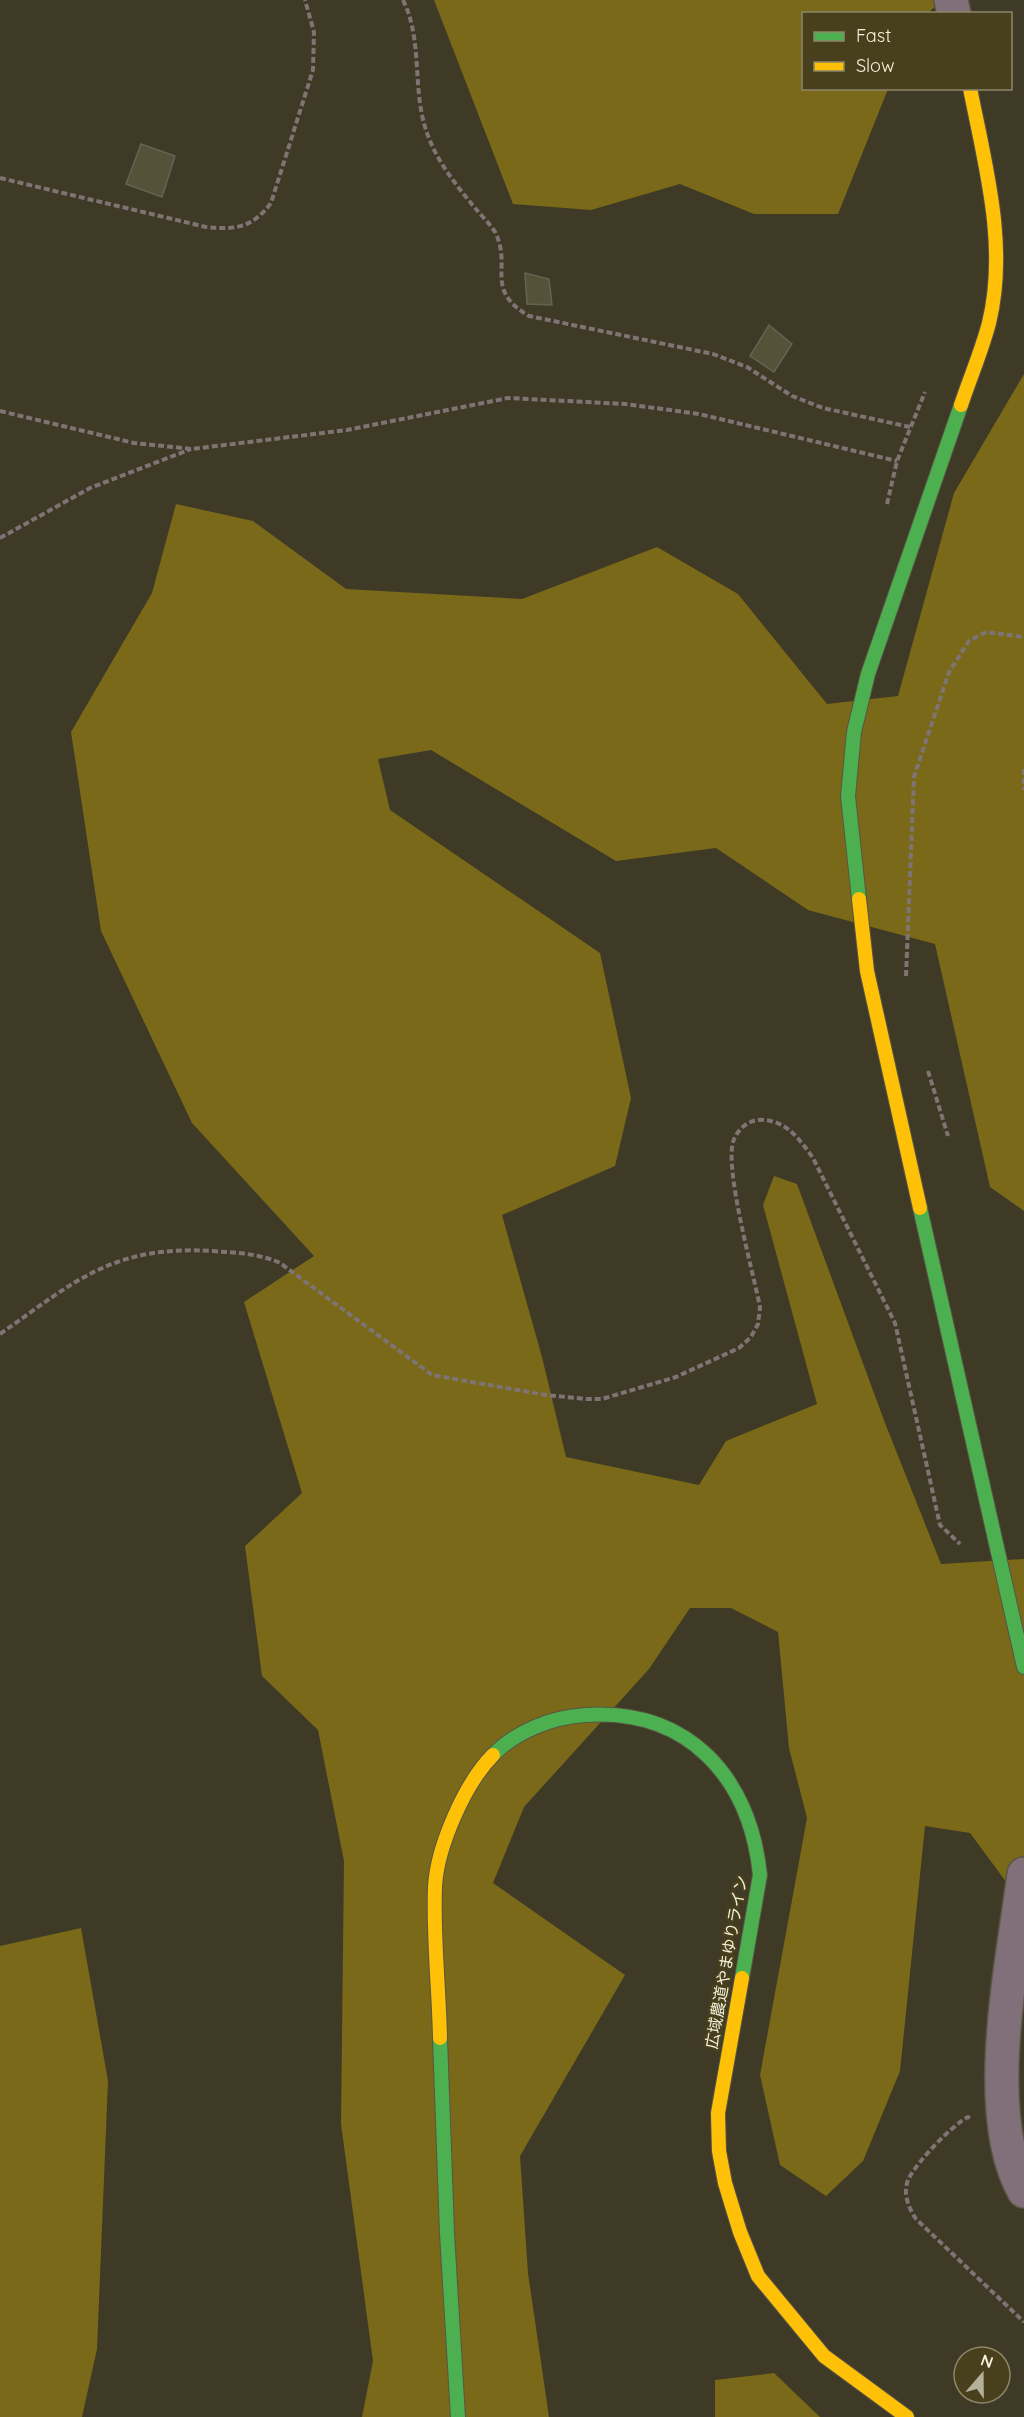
<svg xmlns="http://www.w3.org/2000/svg" width="1024" height="2417" font-family="Quicksand,'Noto Sans JP',sans-serif">
<style>
.forest{fill:#796919}
.building{fill:#54533a;stroke:#646353;stroke-width:1.5}
.lines{fill:none;stroke-linecap:round;stroke-linejoin:round}
.street-casing{stroke:#595545;stroke-width:36}
.fast-casing{stroke:#595545;stroke-width:16}
.slow-casing{stroke:#595545;stroke-width:16}
.path{stroke:#7f7474;stroke-width:4;stroke-dasharray:6 3;stroke-linecap:butt}
.street{stroke:#817079;stroke-width:33}
.fast{stroke:#4caf50;stroke-width:14}
.slow{stroke:#ffc107;stroke-width:14}
.labels{text-anchor:middle;stroke-width:5;stroke-linejoin:round;paint-order:stroke}
.street-label{font-size:16px;fill:#f4f0db;stroke:#48401c}
</style>
<rect width="100%" height="100%" fill="#3e3a26"/>
<!-- forest -->
<g class="forest">
<path d="M 434,0 L 942,0 L 928,13 L 804,14 L 804,88 L 888,89 L 838,214 L 754,214 L 680,184 L 591,210 L 513,204 Z"/>
<path d="M 1024,374 L 1024,1211 L 990,1187 L 935,944 L 808,910 L 716,848 L 616,861 L 431,750 L 378,759 L 390,810 L 600,953 L 631,1098 L 615,1166 L 502,1215 L 542,1357 L 566,1457 L 699,1485 L 726,1441 L 817,1404 L 763,1205 L 774,1176 L 797,1184 L 885,1423 L 941,1564 L 1024,1559 L 1024,1906 L 970,1833 L 925,1826 L 900,2071 L 863,2161 L 826,2196 L 780,2165 L 760,2075 L 807,1818 L 789,1748 L 778,1632 L 731,1608 L 690,1608 L 649,1669 L 524,1807 L 493,1883 L 625,1975 L 520,2156 L 528,2273 L 549,2417 L 362,2417 L 373,2361 L 341,2124 L 344,1861 L 318,1730 L 262,1676 L 245,1546 L 302,1493 L 244,1302 L 314,1256 L 192,1123 L 101,931 L 71,732 L 152,593 L 176,504 L 253,521 L 346,589 L 522,599 L 657,547 L 738,594 L 827,704 L 898,696 L 954,493 Z"/>
<path d="M 81,1928 L 108,2081 L 97,2349 L 82,2417 L 0,2417 L 0,1946 Z"/>
<path d="M 774,2373 L 820,2417 L 715,2417 L 715,2380 Z"/>
</g>
<!-- building -->
<g class="building">
<path d="M 141,144 L 175,156 L 162,197 L 126,184 Z"/>
<path d="M 525,273 L 549,279 L 552,305 L 527,304 Z"/>
<path d="M 769,325 L 792,344 L 774,372 L 750,356 Z"/>
</g>
<g class="lines">
<!-- street casing -->
<g class="street-casing">
<g id="street">
<path d="M 951,0 L 954,14"/>
<path d="M 1024,1874 C 1013,1961 980,2114 1024,2191"/>
</g>
</g>
<!-- fast casing -->
<g class="fast-casing">
<g id="fast">
<path d="M 859,899 L 848,796 L 854,732 L 868,674 L 961,405"/>
<path d="M 920,1208 L 1024,1667"/>
<path d="M 493,1755 C 516,1731 553,1717 585,1715 C 688,1708 750,1777 760,1875 L 742,1978"/>
<path d="M 440,2038 L 447,2233 L 458,2417"/>
</g>
</g>
<!-- slow casing -->
<g class="slow-casing">
<g id="slow">
<path d="M 961,405 C 970,378 982,350 989,323 C 1008,245 985,165 970,88"/>
<path d="M 859,899 L 867,971 L 920,1208"/>
<path d="M 742,1978 L 718,2113 L 719,2151 L 725,2183 L 740,2232 L 758,2276 L 824,2356 L 907,2417"/>
<path d="M 440,2038 C 439,1988 433,1937 435,1887 C 437,1847 465,1783 493,1755"/>
</g>
</g>
<!-- path -->
<g class="path">
<path d="M 403,0 C 423,40 412,88 426,130 C 435,159 456,185 475,208 C 481,215 490,224 495,232 C 513,267 483,289 529,316 L 713,354 L 747,367 L 792,396 L 823,408 L 910,427"/>
<path d="M 0,178 L 206,227 C 236,230 252,228 271,203 L 313,70 L 314,32 L 305,0"/>
<path d="M 0,411 L 134,443 L 192,449 L 347,430 L 508,398 L 625,404 L 699,414 L 897,461"/>
<path d="M 887,504 L 897,461 L 925,392"/>
<path d="M 0,538 L 90,488 L 191,449"/>
<path d="M 1024,769 L 1024,790"/>
<path d="M 906,976 L 914,777 L 949,672 L 969,641 L 986,632 L 1024,637"/>
<path d="M 928,1071 L 948,1136"/>
<path d="M 0,1334 C 77,1280 113,1245 213,1251 C 236,1253 258,1253 280,1263 L 432,1375 L 546,1395 L 586,1399 L 602,1399 L 676,1377 L 739,1348 L 751,1337 L 758,1324 L 760,1307 C 753,1272 725,1171 733,1142 C 737,1129 750,1118 764,1120 C 788,1122 800,1140 813,1158 L 895,1323 L 940,1525 L 960,1544"/>
<path d="M 970,2118 L 968,2117 C 951,2126 918,2161 909,2178 C 902,2192 908,2207 916,2219 L 1024,2322"/>
</g>
<!-- street -->
<use href="#street" class="street"/>
<!-- fast -->
<use href="#fast" class="fast"/>
<!-- slow -->
<use href="#slow" class="slow"/>
</g>
<g class="labels">
<!-- street labels -->
<g class="street-label">
<text transform="translate(726 1962) rotate(-80)" y="6">広域農道やまゆりライン</text>
</g>
</g>
<!-- legend -->
<rect x="802" y="12" width="210" height="78" fill="#48401c" stroke="#8d8668" stroke-width="1.5"/>
<rect x="814" y="32" width="30" height="9" fill="#4caf50" stroke="#8d8668" stroke-width="1.5"/>
<text x="856" y="42" font-size="18" fill="#f4f0db">Fast</text>
<rect x="814" y="62" width="30" height="9" fill="#ffc107" stroke="#8d8668" stroke-width="1.5"/>
<text x="856" y="72" font-size="18" fill="#f4f0db">Slow</text>
<!-- north arrow -->
<g transform="translate(982 2375) rotate(20)"><circle r="28" fill="#48401c" stroke="#8d8668" stroke-width="1.5"/>
<path d="M0-4.5L10 22L0 15L-10 22Z" fill="#b4b09c"/>
<text y="-9" font-size="16" font-weight="bold" text-anchor="middle" fill="#f4f0db">N</text>
</g>
</svg>
